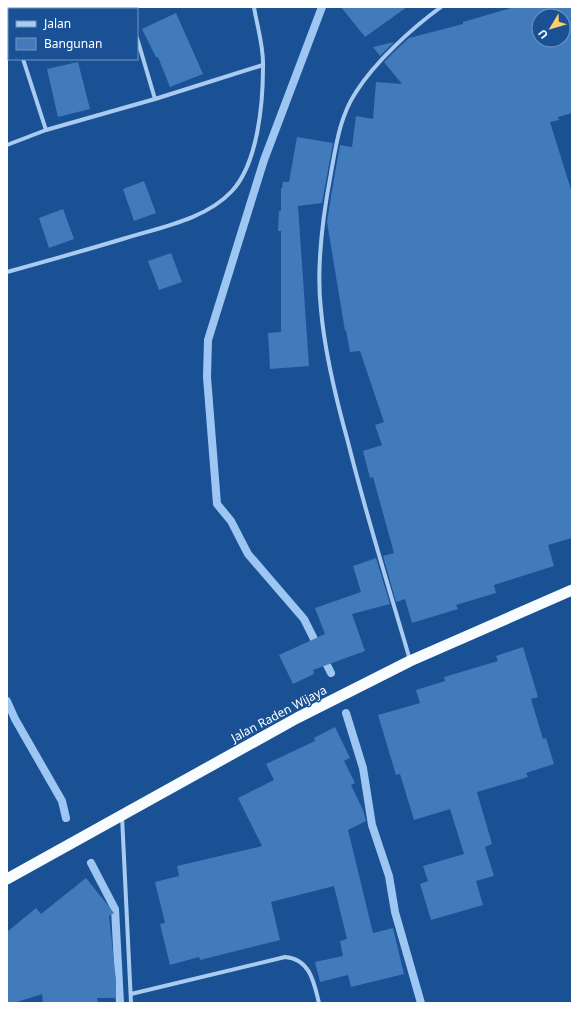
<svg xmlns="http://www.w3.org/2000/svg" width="579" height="1010" font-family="'Noto Sans',sans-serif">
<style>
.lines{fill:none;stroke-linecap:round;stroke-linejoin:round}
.stream{stroke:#9dc6f2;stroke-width:8}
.building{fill:#427bbb;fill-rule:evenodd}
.minor{stroke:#aacbf0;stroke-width:4}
.trunk{stroke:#f9fcff;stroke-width:11}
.labels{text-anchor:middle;stroke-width:3;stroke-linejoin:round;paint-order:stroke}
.street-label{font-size:12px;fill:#fff;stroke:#195194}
</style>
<rect width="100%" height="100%" fill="#195194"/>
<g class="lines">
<!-- stream -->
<g class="stream">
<path d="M 322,7 L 264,160 L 208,340 L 207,377 L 217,504 L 231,521 L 248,554 L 304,619 L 331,673"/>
<path d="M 7,701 L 15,719 L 62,801 L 66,818"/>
<path d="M 346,713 L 363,768 L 372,825 L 389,876 L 395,912 L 421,1003"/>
<path d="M 91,863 L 115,909 L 120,1003"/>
</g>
</g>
<!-- building -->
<g class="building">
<path d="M 341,7 L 407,7 L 365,37 Z"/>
<path d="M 514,7 L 572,7 L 572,113 L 558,117 L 559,120 L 550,122 L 572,193 L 572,538 L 548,545 L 554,566 L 494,585 L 496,593 L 456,605 L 458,609 L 412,623 L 405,599 L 396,602 L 383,556 L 394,553 L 373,477 L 370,478 L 363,451 L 382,445 L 375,425 L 384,422 L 360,351 L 350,352 L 346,330 L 345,331 L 327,222 L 332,190 L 340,145 L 352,147 L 356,116 L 373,119 L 376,82 L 402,84 L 384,62 L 397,49 L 409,38 L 463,24 L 463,22 ZM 539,16 L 563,16 L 563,40 L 539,40 Z"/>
<path d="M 176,13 L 203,74 L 170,87 L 158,57 L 156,57 L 142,29 Z"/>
<path d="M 394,42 L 380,56 L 373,47 Z"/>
<path d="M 78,62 L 90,109 L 58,117 L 47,69 Z"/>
<path d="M 297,137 L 333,143 L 322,203 L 298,206 L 309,366 L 270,369 L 268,333 L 281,332 L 281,231 L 278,231 L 279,211 L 281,211 L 281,188 L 282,188 L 283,182 L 289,182 Z"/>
<path d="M 144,181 L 156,213 L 134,221 L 123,189 Z"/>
<path d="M 63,209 L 74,239 L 49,248 L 39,218 Z"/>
<path d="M 171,253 L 182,282 L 159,290 L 148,261 Z"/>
<path d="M 376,558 L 390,604 L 352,614 L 365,651 L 313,670 L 314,674 L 293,684 L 279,655 L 325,634 L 315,608 L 361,592 L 353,566 Z"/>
<path d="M 523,647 L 538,697 L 531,699 L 543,739 L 546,738 L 554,764 L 526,773 L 528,777 L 477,792 L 492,844 L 485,847 L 494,876 L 476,881 L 483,905 L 431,920 L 420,884 L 428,881 L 423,866 L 464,854 L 450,809 L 414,820 L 400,774 L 396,775 L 378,715 L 420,703 L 416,690 L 445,681 L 444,677 L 498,661 L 496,656 Z"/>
<path d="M 335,727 L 350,758 L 344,761 L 355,783 L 351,785 L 363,810 L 366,821 L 348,830 L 373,933 L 393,928 L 404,974 L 351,987 L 348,975 L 320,982 L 315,962 L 343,956 L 340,941 L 347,939 L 334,886 L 271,902 L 280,940 L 200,960 L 199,957 L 170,965 L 160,924 L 165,923 L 155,882 L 179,876 L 177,866 L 262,846 L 238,798 L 274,780 L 266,764 L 315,741 L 314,738 Z"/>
<path d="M 86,878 L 114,913 L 109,916 L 116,980 L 116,998 L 97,998 L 98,1003 L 43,1003 L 42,994 L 14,1003 L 7,1003 L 7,932 L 36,908 L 41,914 Z"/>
</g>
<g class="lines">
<!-- minor -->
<g class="minor">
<path d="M 128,7 L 128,9"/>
<path d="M 7,11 L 9,17"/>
<path d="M 7,32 L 9,32"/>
<path d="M 137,38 L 155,99 L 263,65"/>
<path d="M 23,59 L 46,130"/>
<path d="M 7,145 L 46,130 L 155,99"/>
<path d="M 7,272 C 47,261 86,250 126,238 C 162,227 206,219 232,191 C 258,163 263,103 263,67 C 264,47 257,26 254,7"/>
<path d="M 410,660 C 389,588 366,515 348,442 C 336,399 325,355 321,310 C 316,267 323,215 331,173 C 336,145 340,116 356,92 C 375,62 412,28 441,7"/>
<path d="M 122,816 L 131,1003"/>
<path d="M 131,994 L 285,957 C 310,959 314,982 319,1003"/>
</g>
<!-- trunk -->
<path class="trunk" d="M 7,879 L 297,718 L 410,661 L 572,590"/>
</g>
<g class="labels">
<!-- street labels -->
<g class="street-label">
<text transform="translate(279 714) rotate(-28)" y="4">Jalan Raden Wijaya</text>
</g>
</g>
<!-- border -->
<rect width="579" height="1010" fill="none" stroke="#ffffff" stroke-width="16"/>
<!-- legend -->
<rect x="8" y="8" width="130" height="52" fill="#195194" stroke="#7597bf"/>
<rect x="16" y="21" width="20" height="6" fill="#aacbf0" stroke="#7597bf"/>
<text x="44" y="28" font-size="12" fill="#ffffff">Jalan</text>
<rect x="16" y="38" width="20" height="12" fill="#427bbb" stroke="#7597bf"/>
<text x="44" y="48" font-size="12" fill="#ffffff">Bangunan</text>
<!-- north arrow -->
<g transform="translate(551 28) rotate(232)"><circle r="19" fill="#195194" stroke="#7597bf"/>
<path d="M0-3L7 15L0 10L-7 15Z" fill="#ffd069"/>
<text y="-6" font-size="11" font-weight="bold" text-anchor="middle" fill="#ffffff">U</text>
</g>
</svg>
